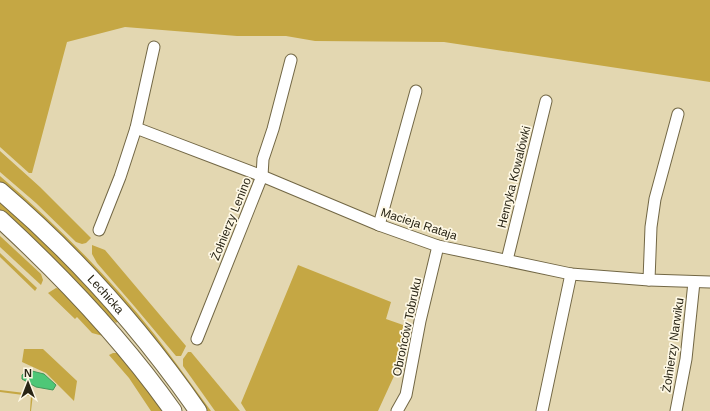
<svg xmlns="http://www.w3.org/2000/svg" width="710" height="411" font-family="Arial,sans-serif">
<style>
.green{fill:#c5a744}
.water{fill:#4ec777;stroke:#43965a}
.lines{fill:none;stroke-linecap:round;stroke-linejoin:round}
.minor-casing{stroke:#726745;stroke-width:13}
.primary-casing{stroke:#726745;stroke-width:19}
.minor{stroke:#fff;stroke-width:11}
.primary{stroke:#fff;stroke-width:17}
.labels{text-anchor:middle;stroke-width:3.5;stroke-linejoin:round;paint-order:stroke}
.street-label{font-size:12px;fill:#292516;stroke:#fef8e5}
</style>
<rect width="100%" height="100%" fill="#e3d7b1"/>
<!-- green -->
<g class="green">
<path d="M 0,0 L 710,0 L 710,82 L 444,42 L 315,41 L 286,36 L 237,36 L 125,27 L 67,42 L 32,173 L 29,173 L 0,147 Z"/>
<path d="M 0,151 L 40,187 L 91,238 L 86,243 L 82,244 L 76,242 L 36,203 L 0,172 Z"/>
<path d="M 0,176 C 56,224 109,277 155,335 C 174,360 192,385 211,411 L 205,411 L 29,207 L 0,183 Z"/>
<path d="M 0,200 L 56,251 L 119,320 L 116,323 L 105,313 L 0,211 Z"/>
<path d="M 0,236 L 41,274 L 43,280 L 41,285 L 0,247 Z"/>
<path d="M 92,245 L 105,250 L 186,346 L 181,356 L 176,356 L 135,307 L 97,263 L 92,254 Z"/>
<path d="M 0,253 L 37,288 L 35,291 L 0,257 Z"/>
<path d="M 298,265 L 391,302 L 386,319 L 406,326 L 394,376 L 378,411 L 246,411 L 241,403 Z"/>
<path d="M 56,288 L 63,290 L 103,336 L 92,333 L 77,317 L 75,319 L 48,293 Z"/>
<path d="M 24,349 L 43,349 L 77,381 L 74,401 L 46,373 L 22,362 Z"/>
<path d="M 188,352 L 191,352 L 240,411 L 215,411 L 183,366 L 183,359 Z"/>
<path d="M 113,353 L 119,353 L 164,411 L 151,411 L 129,378 L 109,355 Z"/>
<path d="M 0,390 L 33,394 L 31,411 L 30,411 L 31,396 L 0,392 Z"/>
</g>
<!-- water -->
<path class="water" d="M 28,370 L 44,374 L 56,385 L 53,390 L 36,387 L 22,379 L 22,375 Z"/>
<g class="lines">
<!-- minor casing -->
<g class="minor-casing">
<g id="minor">
<path d="M 136,128 L 262,176 L 379,225 L 438,246 L 571,274 L 649,280 L 710,282"/>
<path d="M 379,225 L 416,91"/>
<path d="M 99,230 L 120,177 L 136,128 L 154,47"/>
<path d="M 507,260 L 546,101"/>
<path d="M 649,280 L 651,227 L 655,199 L 678,114"/>
<path d="M 197,339 L 262,176 L 263,159 L 273,129 L 291,60"/>
<path d="M 397,411 L 406,395 L 420,321 L 438,246"/>
<path d="M 542,411 L 571,274"/>
<path d="M 676,411 L 686,359 L 694,282"/>
</g>
</g>
<!-- primary casing -->
<g class="primary-casing">
<g id="primary">
<path id="s1" d="M 0,191 C 75,255 141,329 198,411"/>
<path d="M 0,219 C 64,278 123,340 173,411"/>
</g>
</g>
<!-- minor -->
<use href="#minor" class="minor"/>
<!-- primary -->
<use href="#primary" class="primary"/>
</g>
<g class="labels">
<!-- street labels -->
<g class="street-label">
<text transform="translate(514 177) rotate(-76)" y="4">Henryka Kowalówki</text>
<text transform="translate(231 219) rotate(-68)" y="4">Żołnierzy Lenino</text>
<text transform="translate(419 224) rotate(18)" y="4">Macieja Rataja</text>
<text dy="4" stroke="none"><textPath href="#s1" startOffset="148">Lechicka</textPath></text>
<text transform="translate(407 327) rotate(-78)" y="4">Obrońców Tobruku</text>
<text transform="translate(673 345) rotate(-82)" y="4">Żołnierzy Narwiku</text>
</g>
</g>
<!-- north arrow -->
<g transform="translate(28 383)" stroke="#fef8e5" stroke-width="3" paint-order="stroke">
<path d="M0-3L7 15L0 10L-7 15Z" fill="#292516"/>
<text y="-6" font-size="11" font-weight="bold" text-anchor="middle" fill="#292516">N</text>
</g>
</svg>
